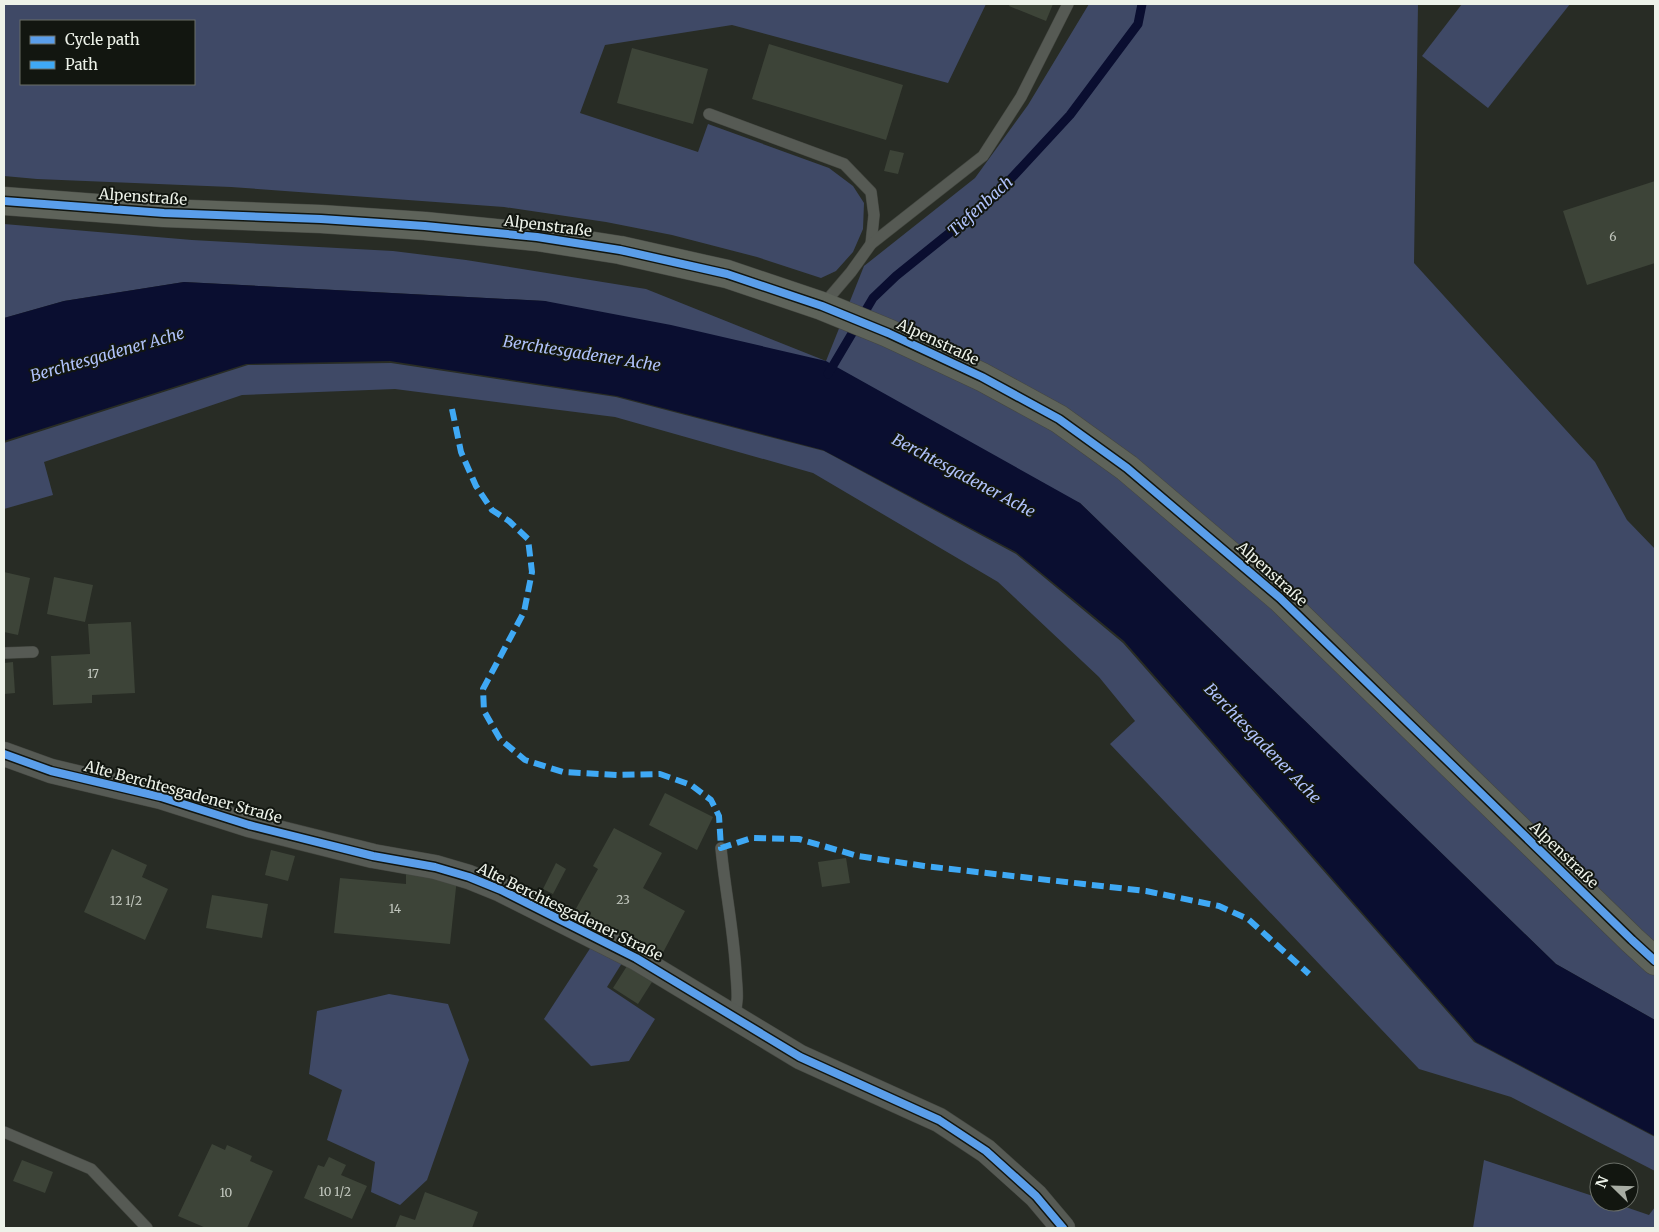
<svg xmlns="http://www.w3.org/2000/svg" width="1659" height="1232" font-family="Merriweather,serif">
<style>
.green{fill:#3f4966;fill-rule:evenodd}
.water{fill:#0a0e30}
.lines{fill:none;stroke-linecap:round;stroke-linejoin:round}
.stream{stroke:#0a0e30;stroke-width:9}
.building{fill:#3d4438}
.lane-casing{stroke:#444741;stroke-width:12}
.street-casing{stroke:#444741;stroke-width:25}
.primary-casing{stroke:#444741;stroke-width:29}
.lane{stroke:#565a54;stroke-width:11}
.street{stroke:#565a54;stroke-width:24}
.primary{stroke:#5e635a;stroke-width:28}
.quiet{stroke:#3fa9f5;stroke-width:6;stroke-dasharray:12 6;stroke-linecap:butt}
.cycleway-casing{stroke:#121610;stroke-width:11}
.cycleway{stroke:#5a9eea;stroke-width:8}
.labels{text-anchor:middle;stroke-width:4;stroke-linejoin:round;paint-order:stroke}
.number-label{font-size:12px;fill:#c1c6bd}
.street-label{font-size:15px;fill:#edf2e9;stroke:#121610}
.water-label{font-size:16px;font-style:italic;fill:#b0c2fb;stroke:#121610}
</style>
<rect width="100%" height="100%" fill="#282c25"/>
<!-- green -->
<g class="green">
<path d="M 4,4 L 986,4 L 948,83 L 732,25 L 605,45 L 580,113 L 698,152 L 708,124 L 829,168 L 853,186 L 864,203 L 863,229 L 853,252 L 836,271 L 821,278 L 757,257 L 672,235 L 606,222 L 504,207 L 231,187 L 37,179 L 4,176 ZM 194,21 L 194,84 L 21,84 L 21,21 Z"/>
<path d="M 1089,4 L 1418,4 L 1414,263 L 1595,462 L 1627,520 L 1655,549 L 1655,1020 L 1556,964 L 1080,503 L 545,301 L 184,282 L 64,301 L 4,318 L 4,224 L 192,240 L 393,251 L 466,260 L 646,289 L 826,361 L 864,266 L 975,178 L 1028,105 Z"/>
<path d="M 1462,4 L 1570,4 L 1488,108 L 1422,56 Z"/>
<path d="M 391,363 L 616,397 L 824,451 L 1016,554 L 1123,643 L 1474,1042 L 1655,1137 L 1655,1171 L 1511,1097 L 1419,1069 L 1110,744 L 1135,721 L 1099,677 L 998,582 L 813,473 L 615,417 L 395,389 L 242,395 L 44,462 L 53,495 L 4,509 L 4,443 L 248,365 Z"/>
<path d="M 591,947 L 622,963 L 607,987 L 655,1019 L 629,1061 L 591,1066 L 544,1019 Z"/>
<path d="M 389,994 L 448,1004 L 469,1060 L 427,1180 L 400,1205 L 371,1192 L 375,1162 L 327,1140 L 342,1090 L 309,1074 L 317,1011 Z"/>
<path d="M 1484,1160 L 1599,1198 L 1599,1202 L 1611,1202 L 1649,1215 L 1655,1207 L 1655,1228 L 1473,1228 Z"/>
</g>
<!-- water -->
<path class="water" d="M 184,282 L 545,301 L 671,325 L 826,361 L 1080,503 L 1556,964 L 1655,1020 L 1655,1136 L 1476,1042 L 1124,641 L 1016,552 L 823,450 L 617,396 L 390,361 L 246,364 L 4,441 L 4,318 L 64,301 Z"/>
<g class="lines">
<!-- stream -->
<path class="stream" d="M 828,374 L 873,298 L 896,276 L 994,197 L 1070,115 L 1138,24 L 1142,4"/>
</g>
<!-- building -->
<g class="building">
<path d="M 1010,4 L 1053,4 L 1046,21 L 1009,6 Z"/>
<path d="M 769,44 L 903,85 L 886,140 L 752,99 Z"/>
<path d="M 632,48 L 708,69 L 693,124 L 617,103 Z"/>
<path d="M 890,150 L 904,153 L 898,174 L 884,171 Z"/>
<path d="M 1655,181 L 1655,263 L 1587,285 L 1563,211 Z"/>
<path d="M 4,572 L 30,578 L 18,635 L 4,632 Z"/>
<path d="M 54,577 L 93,585 L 85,622 L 47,614 Z"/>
<path d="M 131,622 L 135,693 L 92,695 L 92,703 L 53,705 L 51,656 L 90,654 L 88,624 Z"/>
<path d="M 13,662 L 15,693 L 4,694 L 4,663 Z"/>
<path d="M 665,793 L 713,817 L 697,850 L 649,825 Z"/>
<path d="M 614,828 L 662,853 L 643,888 L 685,911 L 659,960 L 573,914 L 598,869 L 593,866 Z"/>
<path d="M 112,849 L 147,865 L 142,877 L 168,889 L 145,940 L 84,912 Z"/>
<path d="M 271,850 L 295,856 L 288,881 L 265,875 Z"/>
<path d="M 846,858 L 850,883 L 822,887 L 818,862 Z"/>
<path d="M 556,863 L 566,869 L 553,894 L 543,889 Z"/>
<path d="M 406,874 L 457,878 L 450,944 L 334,933 L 340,878 L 406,884 Z"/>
<path d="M 212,895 L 268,904 L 262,938 L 206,928 Z"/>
<path d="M 627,966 L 652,982 L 638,1004 L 613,988 Z"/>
<path d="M 212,1144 L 225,1150 L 227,1145 L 252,1156 L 250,1161 L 273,1171 L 247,1228 L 206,1228 L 178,1216 Z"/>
<path d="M 329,1157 L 346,1165 L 341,1175 L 367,1186 L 352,1219 L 304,1198 L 318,1165 L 324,1167 Z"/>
<path d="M 22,1160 L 53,1172 L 45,1193 L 13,1181 Z"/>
<path d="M 425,1192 L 478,1212 L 472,1228 L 395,1228 L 400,1215 L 415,1220 Z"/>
</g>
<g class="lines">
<!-- lane casing -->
<g class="lane-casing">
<g id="lane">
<path d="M 709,114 L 844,164 L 871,192 L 874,215 L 871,244"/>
<path d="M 822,306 L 851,272 L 871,244 L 983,156 L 1021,97 L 1068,4"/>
<path d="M 4,653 L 33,652"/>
<path d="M 721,848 C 725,890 734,932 736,974 C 737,989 739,1002 734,1016"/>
<path d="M 4,1132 L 91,1169 L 147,1228"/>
</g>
</g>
<!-- street casing -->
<g class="street-casing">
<path id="street" d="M 4,754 L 51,771 L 161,797 L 249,825 L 373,856 L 435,867 L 469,877 L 501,890 L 636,958 L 800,1057 L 939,1120 L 986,1151 L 1036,1196 L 1063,1228"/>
</g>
<!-- primary casing -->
<g class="primary-casing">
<path id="primary" d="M 4,201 L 164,213 L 321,219 L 425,226 L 537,237 L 620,250 L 727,274 L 822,306 L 888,333 L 982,377 L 1059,419 L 1127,468 L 1280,598 L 1632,940 L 1655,961"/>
</g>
<!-- lane -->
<use href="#lane" class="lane"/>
<!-- street -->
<use href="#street" class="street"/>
<!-- primary -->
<use href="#primary" class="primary"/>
<!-- quiet -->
<path class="quiet" d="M 452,409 L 461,452 L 476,486 L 492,510 L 509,521 L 528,539 L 532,572 L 524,612 L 483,689 L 484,711 L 500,739 L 525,760 L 563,772 L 617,775 L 660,774 L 691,785 L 711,800 L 719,816 L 721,848 L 752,838 L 799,839 L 858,856 L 924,866 L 1146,891 L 1219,906 L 1248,919 L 1309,974"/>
<!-- cycleway casing -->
<g class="cycleway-casing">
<g id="cycleway">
<path d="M 4,201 L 164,213 L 321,219 L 425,226 L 537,237 L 620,250 L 727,274 L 822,306 L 888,333 L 982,377 L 1059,419 L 1127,468 L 1280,598 L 1632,940 L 1655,961"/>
<path d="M 4,754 L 51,771 L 161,797 L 249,825 L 373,856 L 435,867 L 469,877 L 501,890 L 636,958 L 800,1057 L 939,1120 L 986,1151 L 1036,1196 L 1063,1228"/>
</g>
</g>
<!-- cycleway -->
<use href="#cycleway" class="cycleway"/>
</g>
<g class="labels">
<!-- number labels -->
<g class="number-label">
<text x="1613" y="241">6</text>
<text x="93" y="678">17</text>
<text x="623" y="904">23</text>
<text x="126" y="905">12 1/2</text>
<text x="395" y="913">14</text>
<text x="335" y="1196">10 1/2</text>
<text x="226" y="1197">10</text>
</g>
<!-- street labels -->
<g class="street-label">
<text transform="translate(143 197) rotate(4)" y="5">Alpenstraße</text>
<text transform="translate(548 226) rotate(7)" y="5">Alpenstraße</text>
<text transform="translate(938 342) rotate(25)" y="5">Alpenstraße</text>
<text transform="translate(1272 574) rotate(42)" y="5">Alpenstraße</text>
<text transform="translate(183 792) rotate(15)" y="5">Alte Berchtesgadener Straße</text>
<text transform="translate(1564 855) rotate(44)" y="5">Alpenstraße</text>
<text transform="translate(570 912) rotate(26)" y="5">Alte Berchtesgadener Straße</text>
</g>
<!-- water labels -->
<g class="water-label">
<text transform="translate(980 206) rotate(-42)" y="6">Tiefenbach</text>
<text transform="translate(582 353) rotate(9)" y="6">Berchtesgadener Ache</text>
<text transform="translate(107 354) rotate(-16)" y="6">Berchtesgadener Ache</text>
<text transform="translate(964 475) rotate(28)" y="6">Berchtesgadener Ache</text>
<text transform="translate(1263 743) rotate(46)" y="6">Berchtesgadener Ache</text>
</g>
</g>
<!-- border -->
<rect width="1659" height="1232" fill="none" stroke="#edf2e9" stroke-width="10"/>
<!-- legend -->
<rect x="20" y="20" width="175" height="65" fill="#121610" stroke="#6a6e67"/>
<rect x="30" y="36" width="25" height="8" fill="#5a9eea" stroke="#6a6e67"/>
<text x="65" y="45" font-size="15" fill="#edf2e9">Cycle path</text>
<rect x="30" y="61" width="25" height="8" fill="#3fa9f5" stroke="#6a6e67"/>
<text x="65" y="70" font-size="15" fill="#edf2e9">Path</text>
<!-- north arrow -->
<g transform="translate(1614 1187) rotate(293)"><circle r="24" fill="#121610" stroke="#6a6e67"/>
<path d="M0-4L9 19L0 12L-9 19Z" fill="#a8ada4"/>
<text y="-8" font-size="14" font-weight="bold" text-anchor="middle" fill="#edf2e9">N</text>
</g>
</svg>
